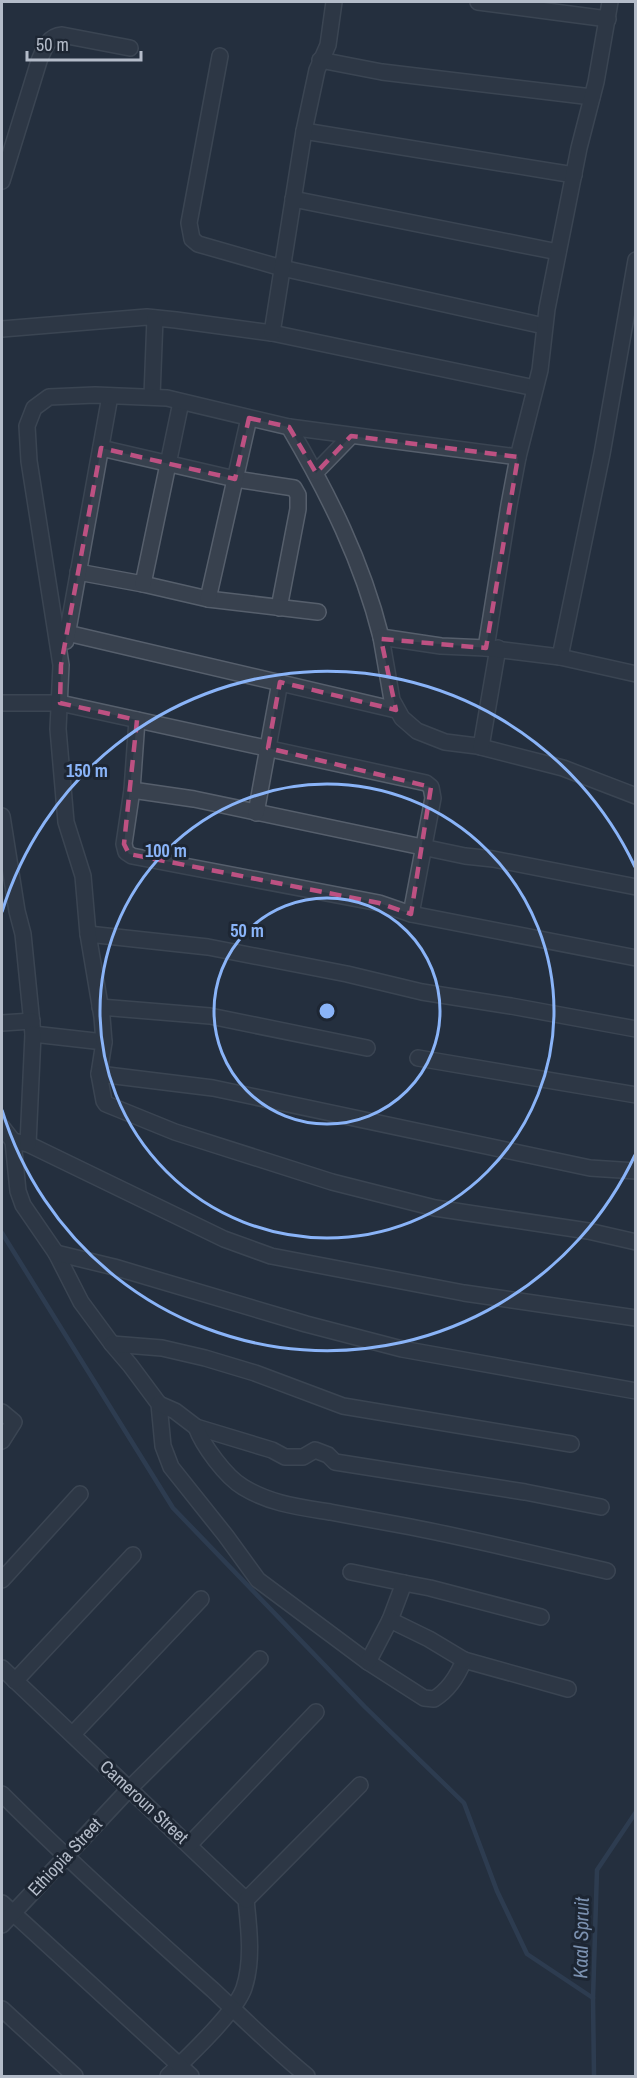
<svg xmlns="http://www.w3.org/2000/svg" width="637" height="2078" font-family="'Archivo Narrow',sans-serif">
<style>
.lines{fill:none;stroke-linecap:round;stroke-linejoin:round}
.stream{stroke:#394c67;stroke-width:4.5}
.street-casing{stroke:#565f6c;stroke-width:18}
.street{stroke:#38414e;stroke-width:15}
.marked{fill:none;stroke:#bd5182;stroke-width:4.5;stroke-dasharray:12 8;stroke-linejoin:round}
.ring{fill:none;stroke:#8ab4f8;stroke-width:3}
.labels{text-anchor:middle;stroke-width:6;stroke-linejoin:round;paint-order:stroke}
.street-label{font-size:18px;fill:#b4bcc9;stroke:#1d2633}
.water-label{font-size:20px;font-style:italic;fill:#7c92b1;stroke:#1d2633}
.centre{fill:#8ab4f8;stroke:#1d2633;stroke-width:3}
.ring-label{font-size:18px;text-anchor:middle;font-weight:bold;fill:#8ab4f8;stroke:#1d2633;stroke-width:6;stroke-linejoin:round;paint-order:stroke}
</style>
<rect width="100%" height="100%" fill="#242f3e"/>
<g class="lines">
<!-- stream -->
<g class="stream">
<path d="M 2,1233 L 173,1508 L 365,1707 L 464,1803 L 497,1891 L 527,1954 L 593,1998"/>
<path d="M 594,2076 L 593,1998 L 597,1870 L 636,1812"/>
</g>
<!-- street casing -->
<g class="street-casing">
<g id="street">
<path d="M 478,2 L 608,19"/>
<path d="M 220,56 L 189,223 L 192,239 L 198,244 L 282,268 L 544,326"/>
<path d="M 320,60 L 382,72 L 592,97"/>
<path d="M 304,131 L 574,175"/>
<path d="M 2,181 L 39,61 C 44,49 48,36 62,35 L 130,48"/>
<path d="M 293,199 L 558,252"/>
<path d="M 2,329 L 147,317 L 176,320 L 272,333 L 535,388"/>
<path d="M 272,333 L 304,131 L 317,70 L 328,45 L 334,2"/>
<path d="M 152,396 L 155,318"/>
<path d="M 289,427 C 329,495 362,561 381,637 L 441,646 L 486,648"/>
<path d="M 101,448 L 235,479 L 294,488 L 298,495 L 298,509 L 279,608"/>
<path d="M 518,457 L 540,370 L 547,309 L 579,148 L 596,82 L 610,2"/>
<path d="M 316,472 L 351,436"/>
<path d="M 78,572 L 143,584 L 208,599 L 318,612"/>
<path d="M 143,584 L 181,402"/>
<path d="M 208,599 L 249,418"/>
<path d="M 67,633 L 396,710"/>
<path d="M 381,637 L 392,700 L 402,718 L 417,731 L 445,742 L 477,746 L 563,768 L 636,796"/>
<path d="M 66,641 L 110,396"/>
<path d="M 560,657 L 602,454 L 636,260"/>
<path d="M 2,703 L 60,703 L 426,783 L 431,787 L 433,798 L 411,914"/>
<path d="M 137,720 L 132,790 L 124,844 L 126,852 L 132,856 L 379,903 L 411,914 L 636,958"/>
<path d="M 481,747 L 498,648"/>
<path d="M 132,790 L 194,799 L 465,856 L 493,859 L 636,887"/>
<path d="M 256,813 L 280,682"/>
<path d="M 2,816 L 17,911 L 23,934 L 33,1034 L 104,1042 L 99,1074 L 104,1101 L 106,1104 L 175,1132 L 332,1182 L 435,1208 L 588,1231 L 636,1242"/>
<path d="M 88,934 L 208,947 L 347,974 L 422,992 L 511,1006 L 636,1029"/>
<path d="M 100,1007 L 210,1016 L 367,1048"/>
<path d="M 2,1023 L 32,1021"/>
<path d="M 104,1042 L 102,1017 L 88,934 L 83,876 L 66,822 L 58,729 L 61,665 L 29,461 L 27,426 L 34,408 L 49,397 L 95,395 L 167,398 L 289,427 L 518,457 L 509,505 L 486,648 L 560,657 L 636,674"/>
<path d="M 418,1058 L 636,1095"/>
<path d="M 99,1074 L 213,1088 L 590,1168 L 636,1171"/>
<path d="M 2,1127 L 13,1141 L 18,1191 L 23,1205 L 56,1253 L 81,1302 L 112,1344 L 130,1365 L 159,1404 L 163,1446 L 171,1467 L 226,1536 L 258,1580 L 368,1662 L 424,1698 L 434,1699 C 449,1690 458,1675 464,1660 L 568,1689"/>
<path d="M 13,1141 L 28,1144 L 224,1239 L 271,1256 L 464,1293 L 636,1318"/>
<path d="M 28,1144 L 33,1034"/>
<path d="M 56,1253 L 114,1267 L 306,1324 L 402,1349 L 636,1391"/>
<path d="M 112,1344 L 162,1348 L 205,1358 L 255,1373 L 343,1406 L 571,1444"/>
<path d="M 159,1404 L 175,1411 L 196,1427 L 272,1450 L 285,1457 L 303,1457 L 315,1450 L 328,1455 L 335,1462 L 525,1492 L 601,1507"/>
<path d="M 2,1412 L 14,1422 L 2,1441"/>
<path d="M 196,1427 C 203,1446 226,1477 243,1487 C 271,1504 299,1507 330,1512 C 357,1517 384,1522 411,1527 C 477,1540 542,1556 607,1571"/>
<path d="M 351,1572 L 404,1583"/>
<path d="M 2,1580 L 80,1494"/>
<path d="M 390,1620 L 404,1583 L 430,1588 L 541,1617"/>
<path d="M 368,1662 L 390,1620 L 429,1639 L 464,1660"/>
<path d="M 2,1668 L 246,1900 C 249,1928 253,1961 244,1988 C 236,2012 188,2057 168,2076"/>
<path d="M 15,1681 L 133,1555"/>
<path d="M 73,1734 L 201,1599"/>
<path d="M 2,1794 C 70,1862 141,1926 213,1990 C 244,2019 274,2049 307,2076"/>
<path d="M 189,1845 L 316,1712"/>
<path d="M 246,1900 L 360,1785"/>
<path d="M 2,1903 L 191,2076"/>
<path d="M 2,1925 L 129,1789 L 260,1659"/>
<path d="M 2,2009 L 75,2076"/>
</g>
</g>
<!-- street -->
<use href="#street" class="street"/>
</g>
<!-- marked area -->
<path d="M0 0H637V2078H0ZM 249,418 L 289,427 L 316,473 L 351,436 L 518,457 L 486,648 L 381,639 L 396,710 L 280,682 L 268,748 L 431,787 L 411,914 L 379,903 L 129,854 L 124,844 L 137,720 L 60,703 L 61,665 L 101,448 L 235,479 Z" fill="#242f3e" fill-opacity=".55" fill-rule="evenodd"/>
<path class="marked" d="M 249,418 L 289,427 L 316,473 L 351,436 L 518,457 L 486,648 L 381,639 L 396,710 L 280,682 L 268,748 L 431,787 L 411,914 L 379,903 L 129,854 L 124,844 L 137,720 L 60,703 L 61,665 L 101,448 L 235,479 Z"/>
<!-- distance rings -->
<g class="ring">
<circle cx="327" cy="1011" r="113"/>
<circle cx="327" cy="1011" r="227"/>
<path d="M635 1155A340 340 0 0 1 2 1110M2 912A340 340 0 0 1 635 867"/>
</g>
<g class="labels">
<!-- street labels -->
<g class="street-label">
<text transform="translate(144 1802) rotate(43)" y="6">Cameroun Street</text>
<text transform="translate(65 1857) rotate(-47)" y="6">Ethiopia Street</text>
</g>
<!-- water labels -->
<g class="water-label">
<text transform="translate(581 1938) rotate(-89)" y="7">Kaal Spruit</text>
</g>
</g>
<circle cx="327" cy="1011" r="9" class="centre"/>
<g class="ring-label">
<text x="87" y="777">150 m</text>
<text x="166" y="857">100 m</text>
<text x="247" y="937">50 m</text>
</g>
<!-- border -->
<rect width="637" height="2078" fill="none" stroke="#b4bcc9" stroke-width="6"/>
<!-- scale -->
<path d="M27 51v9h114v-9" fill="none" stroke="#b4bcc9" stroke-width="3"/>
<text x="36" y="51" font-size="18" fill="#b4bcc9" stroke="#1d2633" stroke-width="4.5" paint-order="stroke">50 m</text>
</svg>
